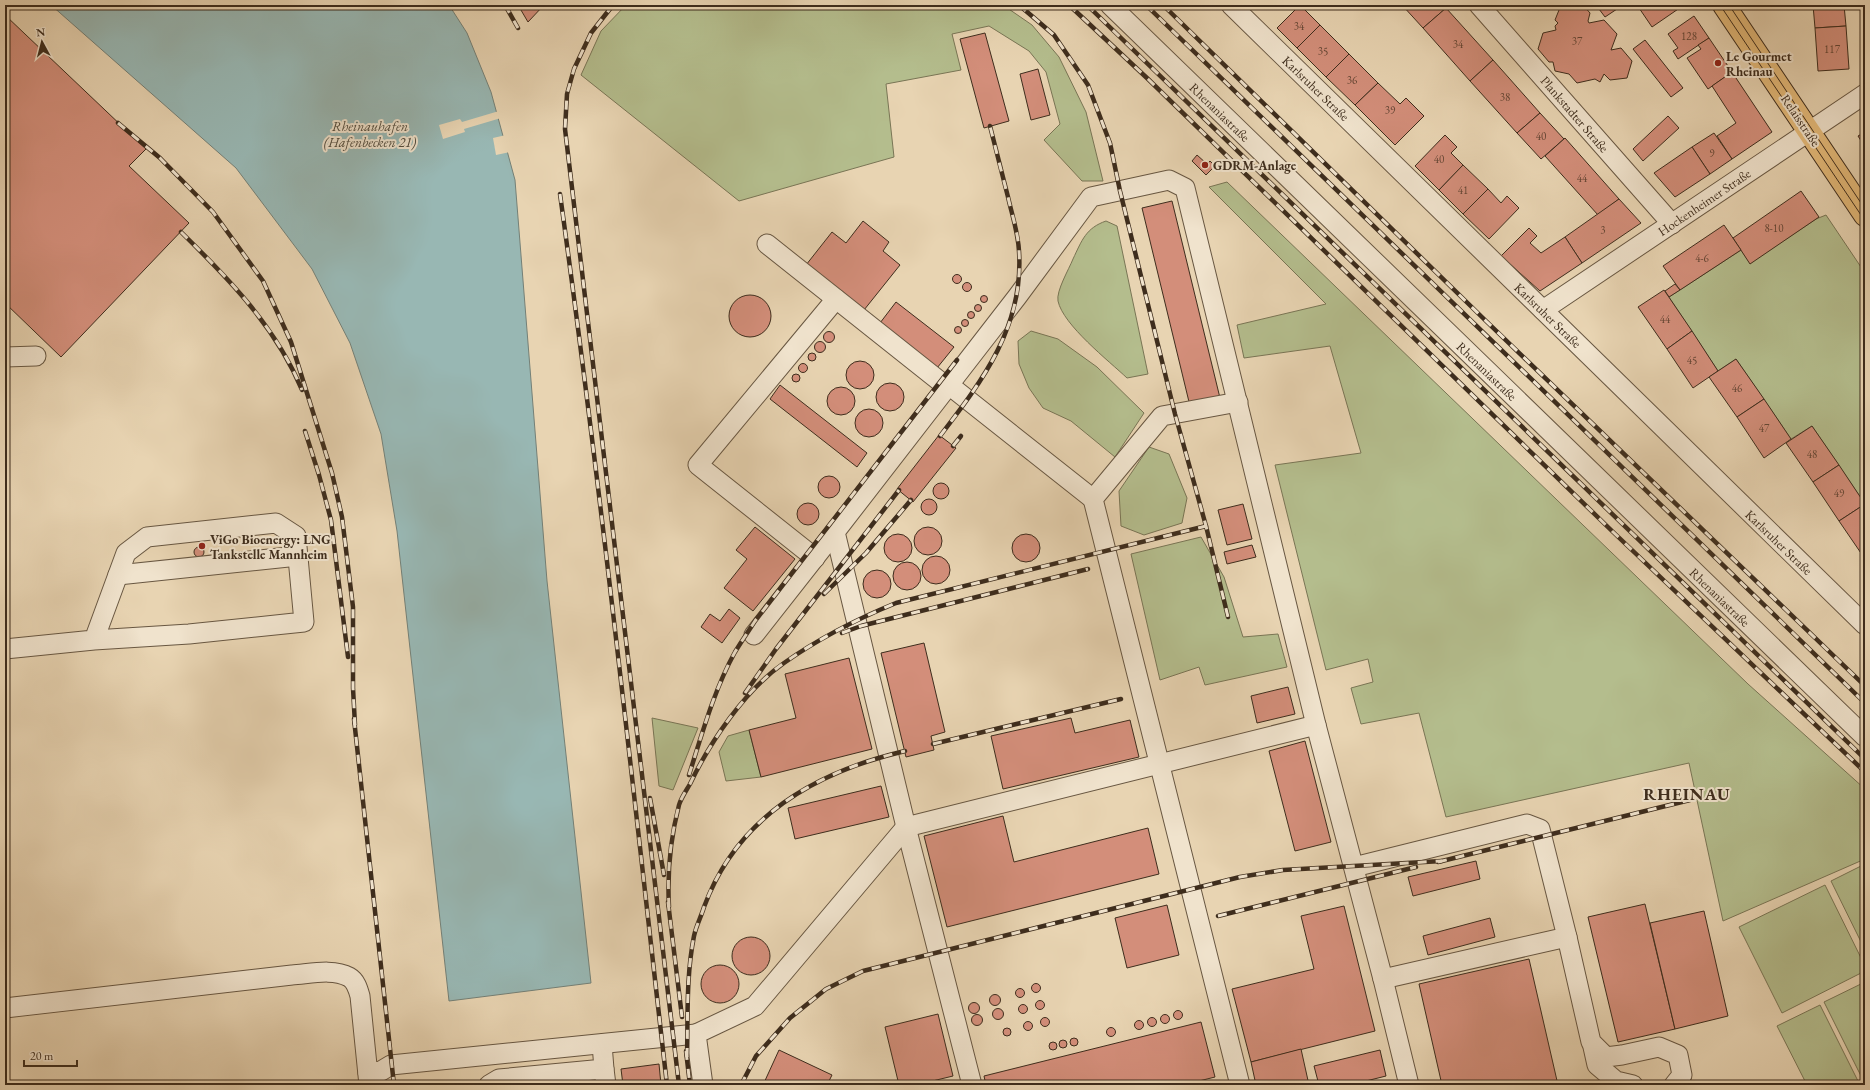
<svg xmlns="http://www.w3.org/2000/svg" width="1870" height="1090" font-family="'EB Garamond',serif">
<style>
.green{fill:#b4bd8d;stroke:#797555}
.water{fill:#98b7b3;stroke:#748077}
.pier{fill:#e8d4b2}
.building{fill:#d38e7a;stroke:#3e2d1d}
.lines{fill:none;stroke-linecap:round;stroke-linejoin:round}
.minor-casing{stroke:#685742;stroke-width:21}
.major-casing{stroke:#3e2d1d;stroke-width:24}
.minor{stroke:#f0e3cd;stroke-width:19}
.major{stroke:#e4ba79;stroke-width:22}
.tram{stroke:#3e2d1d;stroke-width:1}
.rail-casing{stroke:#3e2d1d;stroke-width:4.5}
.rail{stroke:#f0e3cd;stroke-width:3;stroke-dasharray:9;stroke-linecap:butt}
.poi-dot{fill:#8f2418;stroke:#f0e3cd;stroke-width:1.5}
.labels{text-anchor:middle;stroke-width:4;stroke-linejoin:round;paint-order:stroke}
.number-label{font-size:11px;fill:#634534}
.poi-label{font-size:13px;font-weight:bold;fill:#3e2d1d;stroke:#f0e3cd;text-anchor:start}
.street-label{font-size:13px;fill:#3e2d1d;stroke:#f0e3cd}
.water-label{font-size:14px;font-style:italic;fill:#50493b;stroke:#f0e3cd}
.district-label{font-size:17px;font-weight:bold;letter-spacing:1px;fill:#3e2d1d;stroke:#f0e3cd}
</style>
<rect width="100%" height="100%" fill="#e8d4b2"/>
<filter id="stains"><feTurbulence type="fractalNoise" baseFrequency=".005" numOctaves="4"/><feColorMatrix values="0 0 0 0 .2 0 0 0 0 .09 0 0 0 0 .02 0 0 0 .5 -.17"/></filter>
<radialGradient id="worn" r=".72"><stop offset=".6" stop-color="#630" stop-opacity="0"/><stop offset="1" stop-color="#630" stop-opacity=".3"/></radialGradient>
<!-- green -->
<g class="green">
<path d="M 626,5 L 1003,5 L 1032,25 L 1059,57 L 1086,112 L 1103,181 L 1082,181 L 1044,140 L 1060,124 L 1046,72 L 1029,51 L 989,26 L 952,34 L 961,70 L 886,84 L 894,157 L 739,201 L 581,75 L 601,31 Z"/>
<path d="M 1227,182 L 1748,684 L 1865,789 L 1865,859 L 1723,921 L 1689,763 L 1446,817 L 1419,713 L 1361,724 L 1351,688 L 1373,682 L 1368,659 L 1326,670 L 1275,465 L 1361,453 L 1330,346 L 1244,358 L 1237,325 L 1326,304 L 1209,187 Z"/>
<path d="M 1826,215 L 1865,273 L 1865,504 L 1812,426 L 1791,439 L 1736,359 L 1718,371 L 1669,297 L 1741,250 L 1750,263 L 1816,219 Z"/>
<path d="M 1106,221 L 1117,226 L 1148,374 L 1127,378 C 1109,361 1063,325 1058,301 C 1056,291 1069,269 1073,259 C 1082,240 1086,228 1106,221 Z"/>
<path d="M 1031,331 L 1058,339 L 1097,367 L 1144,413 L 1115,457 L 1071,421 L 1043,408 L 1029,388 L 1019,364 L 1018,341 Z"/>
<path d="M 1149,447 L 1169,454 L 1187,498 L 1182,523 L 1144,535 L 1121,526 L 1119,491 Z"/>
<path d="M 1201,537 L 1224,577 L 1243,637 L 1278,634 L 1287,667 L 1205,685 L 1199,667 L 1160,680 L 1131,554 Z"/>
<path d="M 652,718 L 698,728 L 673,790 L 659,786 Z"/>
<path d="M 749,730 L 761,777 L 726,781 L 719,752 L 728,736 Z"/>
<path d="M 1865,864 L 1865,950 L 1831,881 Z"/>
<path d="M 1825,885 L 1865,966 L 1865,971 L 1782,1013 L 1739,927 Z"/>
<path d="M 1865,982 L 1865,1084 L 1824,1002 Z"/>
<path d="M 1820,1005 L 1860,1085 L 1807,1085 L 1777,1026 Z"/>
</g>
<!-- water -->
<path class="water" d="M 51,5 L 449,5 L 467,33 L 491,92 L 515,180 L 547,581 L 591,983 L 449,1001 L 397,531 L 381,434 L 350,343 L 312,269 L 236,168 Z"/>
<!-- pier -->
<g class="pier">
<path d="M 499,111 L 501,118 L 464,129 L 465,132 L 443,139 L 439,125 L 460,119 L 462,122 Z"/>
<path d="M 506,135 L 510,152 L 496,155 L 493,138 Z"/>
</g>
<!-- building -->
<g class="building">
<path d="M 518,5 L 544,5 L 528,22 Z"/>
<path d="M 1300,5 L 1320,25 L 1297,48 L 1277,28 Z"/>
<path d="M 1402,5 L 1443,5 L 1446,8 L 1423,28 Z"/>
<path d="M 1561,5 L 1583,5 L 1590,13 L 1588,21 L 1589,23 L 1604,20 L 1617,34 L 1611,50 L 1621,48 L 1632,61 L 1627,78 L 1610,80 L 1604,74 L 1600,82 L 1595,79 L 1577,83 L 1569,74 L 1555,71 L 1553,62 L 1549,62 L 1538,49 L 1543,33 L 1556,30 L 1555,26 L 1558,23 L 1555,20 Z"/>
<path d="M 1596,5 L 1623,5 L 1605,17 Z"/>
<path d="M 1637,5 L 1684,5 L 1652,27 Z"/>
<path d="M 1813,5 L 1844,5 L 1846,26 L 1815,28 Z"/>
<path d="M 1446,8 L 1493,60 L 1470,81 L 1423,28 Z"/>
<path d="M 5,15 L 146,149 L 129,166 L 189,223 L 61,357 L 5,303 Z"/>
<path d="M 1694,16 L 1709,38 L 1678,59 L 1673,51 L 1678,48 L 1668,34 Z"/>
<path d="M 1320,25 L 1349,54 L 1326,77 L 1297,48 Z"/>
<path d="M 1846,26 L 1849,69 L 1818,71 L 1815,28 Z"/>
<path d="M 985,33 L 1009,121 L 984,128 L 960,39 Z"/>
<path d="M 1709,38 L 1732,72 L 1708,89 L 1687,58 L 1701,49 L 1698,45 Z"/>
<path d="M 1645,40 L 1683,88 L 1671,97 L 1633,49 Z"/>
<path d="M 1349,54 L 1378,83 L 1355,105 L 1326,77 Z"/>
<path d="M 1493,60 L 1540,113 L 1517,133 L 1470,81 Z"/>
<path d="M 1038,69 L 1050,115 L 1031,120 L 1020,74 Z"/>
<path d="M 1732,72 L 1772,132 L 1732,159 L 1717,136 L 1736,123 L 1712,86 Z"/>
<path d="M 1378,83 L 1400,104 L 1406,98 L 1424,116 L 1395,145 L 1355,105 Z"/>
<path d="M 1540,113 L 1564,139 L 1541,159 L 1517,133 Z"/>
<path d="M 1668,116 L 1679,128 L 1643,161 L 1633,149 Z"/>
<path d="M 1865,132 L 1865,147 L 1858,136 Z"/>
<path d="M 1714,133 L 1732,159 L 1710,174 L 1692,147 Z"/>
<path d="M 1445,135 L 1457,147 L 1451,153 L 1463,165 L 1439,190 L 1415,166 Z"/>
<path d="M 1565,138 L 1619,199 L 1598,215 L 1545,156 Z"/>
<path d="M 1692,147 L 1710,174 L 1675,197 L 1654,173 Z"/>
<path d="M 1197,155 L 1207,164 L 1210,161 L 1215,166 L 1206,175 L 1192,161 Z"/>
<path d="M 1463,165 L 1488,189 L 1463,214 L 1439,190 Z"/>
<path d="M 1488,189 L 1501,203 L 1507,196 L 1519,208 L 1489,239 L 1463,214 Z"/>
<path d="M 1801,191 L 1819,217 L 1750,264 L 1733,238 Z"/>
<path d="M 1619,199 L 1641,223 L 1582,263 L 1565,237 Z"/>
<path d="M 1172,201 L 1220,398 L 1190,406 L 1142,208 Z"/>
<path d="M 863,221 L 889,242 L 883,251 L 900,265 L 864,310 L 806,265 L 832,232 L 846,243 Z"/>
<path d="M 1724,225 L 1741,250 L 1680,290 L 1663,266 Z"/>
<path d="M 1529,228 L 1537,236 L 1530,243 L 1541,253 L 1565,237 L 1582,263 L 1540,291 L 1501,256 Z"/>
<circle cx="957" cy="279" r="4.5"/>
<circle cx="967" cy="287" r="4.5"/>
<path d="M 1675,284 L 1680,290 L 1669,297 L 1665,291 Z"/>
<path d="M 1664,290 L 1692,331 L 1667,349 L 1638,307 Z"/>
<circle cx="750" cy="316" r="21"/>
<circle cx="984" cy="299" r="3.5"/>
<path d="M 896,302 L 954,347 L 937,368 L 880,323 Z"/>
<circle cx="978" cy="308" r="3.5"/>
<circle cx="971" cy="315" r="3.5"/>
<circle cx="965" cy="323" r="3.5"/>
<circle cx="958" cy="330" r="3.5"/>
<path d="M 1692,331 L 1718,371 L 1693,388 L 1667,349 Z"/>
<circle cx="829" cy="337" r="5.5"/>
<circle cx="820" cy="347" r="5.5"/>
<circle cx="812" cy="357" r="4"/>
<path d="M 1736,359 L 1764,399 L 1737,417 L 1709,377 Z"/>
<circle cx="860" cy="375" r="14"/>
<circle cx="803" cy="368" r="4.5"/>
<circle cx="796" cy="378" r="4"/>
<circle cx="890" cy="397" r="14"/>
<path d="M 780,385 L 867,453 L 857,467 L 770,399 Z"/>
<circle cx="841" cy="401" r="14"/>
<path d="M 1764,399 L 1791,439 L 1764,458 L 1737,417 Z"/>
<circle cx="869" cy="423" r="14"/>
<path d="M 1812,426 L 1839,465 L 1813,482 L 1786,443 Z"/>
<path d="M 939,435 L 956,448 L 913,502 L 897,489 Z"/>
<path d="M 1839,465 L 1865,504 L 1839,521 L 1813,482 Z"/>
<circle cx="829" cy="487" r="11"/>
<circle cx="941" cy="491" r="8"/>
<circle cx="929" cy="507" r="8"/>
<circle cx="808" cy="514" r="11"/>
<path d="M 1243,504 L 1252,539 L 1227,545 L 1218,510 Z"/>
<path d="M 1865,504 L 1865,559 L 1839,521 Z"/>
<circle cx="928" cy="541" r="14"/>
<path d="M 755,527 L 795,559 L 753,611 L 724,588 L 747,559 L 736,550 Z"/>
<circle cx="898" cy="548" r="14"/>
<circle cx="1026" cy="548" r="14"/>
<path d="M 1252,545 L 1256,557 L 1227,564 L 1224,552 Z"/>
<circle cx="199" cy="552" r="5"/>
<circle cx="936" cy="570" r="14"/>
<circle cx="907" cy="576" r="14"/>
<circle cx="877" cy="584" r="14"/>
<path d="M 729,609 L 740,618 L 722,643 L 701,627 L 710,614 L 720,621 Z"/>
<path d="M 924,643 L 945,732 L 931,736 L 934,750 L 906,757 L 881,653 Z"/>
<path d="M 849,658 L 872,749 L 761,777 L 749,730 L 796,718 L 785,674 Z"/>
<path d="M 1288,687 L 1295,714 L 1257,723 L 1251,696 Z"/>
<path d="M 1071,718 L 1075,733 L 1130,720 L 1139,757 L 1003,789 L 991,736 Z"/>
<path d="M 1305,741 L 1331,842 L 1295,851 L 1269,751 Z"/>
<path d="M 881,786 L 889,817 L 795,839 L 788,808 Z"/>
<path d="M 1003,816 L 1014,862 L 1148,828 L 1159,874 L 947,927 L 924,836 Z"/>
<path d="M 1476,861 L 1480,879 L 1413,896 L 1408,877 Z"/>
<path d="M 1645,904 L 1675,1029 L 1618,1042 L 1588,917 Z"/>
<path d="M 1167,905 L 1179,955 L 1127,968 L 1115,918 Z"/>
<path d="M 1344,906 L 1375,1031 L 1251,1062 L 1232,989 L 1314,969 L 1301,916 Z"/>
<path d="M 1704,911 L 1728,1016 L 1675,1029 L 1650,923 Z"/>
<path d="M 1490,918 L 1495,937 L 1428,955 L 1423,936 Z"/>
<circle cx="751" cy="956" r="19"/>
<path d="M 1529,959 L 1558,1085 L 1442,1085 L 1419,984 Z"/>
<circle cx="720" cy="984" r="19"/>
<circle cx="1036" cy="988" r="4.5"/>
<circle cx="1020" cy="993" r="4.5"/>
<circle cx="995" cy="1000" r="5.5"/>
<circle cx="1040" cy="1005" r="4.5"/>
<circle cx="974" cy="1008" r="5.5"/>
<circle cx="1023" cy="1009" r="4.5"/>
<circle cx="998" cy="1014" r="5.5"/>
<circle cx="1178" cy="1015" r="4.5"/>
<path d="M 938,1014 L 953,1076 L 916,1085 L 899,1085 L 885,1027 Z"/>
<circle cx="977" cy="1020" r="5.5"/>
<circle cx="1165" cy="1019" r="4.5"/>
<circle cx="1045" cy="1022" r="4.5"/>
<circle cx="1152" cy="1022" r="4.5"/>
<circle cx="1139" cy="1025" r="4.5"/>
<circle cx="1028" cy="1026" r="4.5"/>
<path d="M 1201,1022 L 1215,1077 L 1183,1085 L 986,1085 L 984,1076 Z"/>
<circle cx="1111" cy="1032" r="4.5"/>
<circle cx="1007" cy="1032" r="4"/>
<circle cx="1074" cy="1042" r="4"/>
<circle cx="1063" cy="1044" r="4"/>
<circle cx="1053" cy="1046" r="4"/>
<path d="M 1301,1049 L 1309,1085 L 1256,1085 L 1251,1062 Z"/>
<path d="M 779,1050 L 832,1075 L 827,1085 L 763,1085 Z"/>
<path d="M 1380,1050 L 1386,1076 L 1350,1085 L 1319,1085 L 1314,1066 Z"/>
<path d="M 659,1064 L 661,1085 L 623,1085 L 621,1069 Z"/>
</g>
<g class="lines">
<!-- minor casing -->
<g class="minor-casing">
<g id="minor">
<path d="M 1110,5 L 1865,737"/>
<path d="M 1231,5 L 1865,625"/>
<path d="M 1479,5 L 1672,224"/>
<path d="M 767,244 L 947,387"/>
<path d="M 1543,310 L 1865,94"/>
<path d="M 5,357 L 36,356"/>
<path d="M 949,385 L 1093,499"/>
<path d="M 1238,402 L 1162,416 L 1093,499 L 1240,1085"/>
<path d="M 815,558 L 698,465 L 836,299"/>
<path d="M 118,575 L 298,556"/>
<path d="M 754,635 L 835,532"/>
<path d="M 5,649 L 94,640 L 189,634 L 304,622 L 296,536 L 276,523 L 147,537 L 126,553 L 94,640"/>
<path d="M 1354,867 L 1527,824 L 1540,829 L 1567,937 L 1383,979"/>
<path d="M 1567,937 L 1591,1042 L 1606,1057 L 1622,1055 L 1659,1047 L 1678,1055 L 1682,1075 L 1674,1085"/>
<path d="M 5,1008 L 292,975 C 309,974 333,968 349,977 C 356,981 358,989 360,996 L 369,1085"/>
<path d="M 1593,1047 L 1597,1065 L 1616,1081 L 1633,1085"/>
<path d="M 604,1069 L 606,1085"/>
<path d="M 368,1073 L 381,1071 L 391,1065 L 696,1034"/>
<path d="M 489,1085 L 499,1079 L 604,1069 L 602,1044"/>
<path d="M 703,1085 L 696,1034 L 755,1006 L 906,827 L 1316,725"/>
<path d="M 972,1085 L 906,827 L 835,532 L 1017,297 L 1091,197 L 1169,180 L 1185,188 L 1316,725 L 1383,979 L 1409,1085"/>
</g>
</g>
<!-- major casing -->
<g class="major-casing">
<path id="major" d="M 1724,5 L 1865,215"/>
</g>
<!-- minor -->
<use href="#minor" class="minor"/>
<!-- major -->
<use href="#major" class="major"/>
<!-- tram -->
<g class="tram">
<path d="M 1720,5 L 1865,221"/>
<path d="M 1729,5 L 1865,209"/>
</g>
<!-- rail casing -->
<g class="rail-casing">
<g id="rail">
<path d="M 505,5 L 518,28"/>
<path d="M 613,5 L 591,33 L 574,69 L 567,94 L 565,129 L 679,1085"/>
<path d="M 1019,5 L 1054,35 L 1088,85 L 1110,143 L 1120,191 L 1175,414 L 1206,526 L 1228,617"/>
<path d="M 1069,5 L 1148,79 L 1612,531 L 1865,772"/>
<path d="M 1087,5 L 1865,759"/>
<path d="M 1146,5 L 1865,703"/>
<path d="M 1163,5 L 1486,321 L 1865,686"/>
<path d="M 118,123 L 160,158 L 213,212 L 263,281 L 291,342 L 332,473 L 342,517 L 353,607 L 353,688 L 355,725"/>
<path d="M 560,194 C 601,490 633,788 667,1085"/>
<path d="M 181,232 C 229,279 276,327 302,390"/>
<path d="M 305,431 L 319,475 L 331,520 L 348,657"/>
<path d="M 940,436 C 983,380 1024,326 1019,251 C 1018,232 1012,215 1008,197 C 1002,174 996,150 990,126"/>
<path d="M 953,446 L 961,436"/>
<path d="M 824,594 L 866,553 L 911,500"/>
<path d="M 842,633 L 861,626 L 1088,569"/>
<path d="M 745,693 L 776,649 L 899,490"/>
<path d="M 354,719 L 394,1085"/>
<path d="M 933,744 L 1121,699"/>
<path d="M 689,775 C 702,734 714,690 735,652 C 741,642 748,632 755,621 L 957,360"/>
<path d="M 650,798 L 664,875"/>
<path d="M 1438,862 L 1690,800"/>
<path d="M 668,902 L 682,1017"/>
<path d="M 669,907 C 667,872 670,840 679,805 C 681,798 686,791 690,784 C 710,742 745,690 784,663 C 818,639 857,619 896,603 L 1206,526"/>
<path d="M 1218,916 L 1416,867"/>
<path d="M 686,1051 L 690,1085"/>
<path d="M 687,1057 C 688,1016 686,976 694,936 C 696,926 701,917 704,907 C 737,817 815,772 905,751"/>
<path d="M 741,1085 L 756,1056 L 790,1018 L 826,989 L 863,971 L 1240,877 L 1283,870 L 1442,861"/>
</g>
</g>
<!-- rail -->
<use href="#rail" class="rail"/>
</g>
<!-- markers -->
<g class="poi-dot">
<circle cx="1718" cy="63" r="4"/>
<circle cx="1205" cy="165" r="4"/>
<circle cx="202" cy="546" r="4"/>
</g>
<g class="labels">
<!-- number labels -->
<g class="number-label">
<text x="1299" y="30">34</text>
<text x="1689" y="40">128</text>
<text x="1577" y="45">37</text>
<text x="1458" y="48">34</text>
<text x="1832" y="53">117</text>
<text x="1323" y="55">35</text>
<text x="1352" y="84">36</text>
<text x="1505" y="101">38</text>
<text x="1390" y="114">39</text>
<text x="1541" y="140">40</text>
<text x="1712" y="157">9</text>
<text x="1439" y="163">40</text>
<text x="1582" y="182">44</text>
<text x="1463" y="194">41</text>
<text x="1774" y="232">8-10</text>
<text x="1603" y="234">3</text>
<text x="1702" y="262">4-6</text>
<text x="1665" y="323">44</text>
<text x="1692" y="364">45</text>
<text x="1737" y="392">46</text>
<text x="1764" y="432">47</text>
<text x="1812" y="458">48</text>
<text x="1839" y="497">49</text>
</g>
<!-- poi labels -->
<g class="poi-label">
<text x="1726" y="61">Le Gourmet<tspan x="1726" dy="15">Rheinau</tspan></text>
<text x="1213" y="170">GDRM-Anlage</text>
<text x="210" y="544">ViGo Bioenergy: LNG<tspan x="210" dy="15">Tankstelle Mannheim</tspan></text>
</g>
<!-- street labels -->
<g class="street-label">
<text transform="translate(1316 88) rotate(44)" y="5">Karlsruher Straße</text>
<text transform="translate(1220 112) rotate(44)" y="5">Rhenaniastraße</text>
<text transform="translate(1575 114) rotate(49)" y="5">Plankstadter Straße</text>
<text transform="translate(1801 120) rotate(56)" y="5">Relaisstraße</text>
<text transform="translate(1704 202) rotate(-34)" y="5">Hockenheimer Straße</text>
<text transform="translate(1548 315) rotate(44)" y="5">Karlsruher Straße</text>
<text transform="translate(1487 371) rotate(44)" y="5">Rhenaniastraße</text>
<text transform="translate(1779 542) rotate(44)" y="5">Karlsruher Straße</text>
<text transform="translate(1720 597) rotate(44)" y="5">Rhenaniastraße</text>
</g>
<!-- water labels -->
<g class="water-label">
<text x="370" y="131">Rheinauhafen<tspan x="370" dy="16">(Hafenbecken 21)</tspan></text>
</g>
<!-- district labels -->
<g class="district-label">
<text x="1687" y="800">RHEINAU</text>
</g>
</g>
<!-- margin -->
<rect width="1870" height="1090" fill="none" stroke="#e8d4b2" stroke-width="20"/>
<rect x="6" y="6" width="1858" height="1078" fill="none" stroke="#3e2d1d" stroke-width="2"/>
<rect x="10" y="10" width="1850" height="1070" fill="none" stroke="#3e2d1d"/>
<!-- north arrow -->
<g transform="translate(42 42) rotate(353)" stroke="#f0e3cd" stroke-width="3" paint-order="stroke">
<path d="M0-3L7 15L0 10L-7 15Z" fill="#3e2d1d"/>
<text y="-6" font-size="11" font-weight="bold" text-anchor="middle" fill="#3e2d1d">N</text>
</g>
<!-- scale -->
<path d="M24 1060v6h53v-6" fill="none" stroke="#3e2d1d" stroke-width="2"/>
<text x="30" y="1060" font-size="12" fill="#3e2d1d" stroke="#f0e3cd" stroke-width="3" paint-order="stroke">20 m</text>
<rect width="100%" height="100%" filter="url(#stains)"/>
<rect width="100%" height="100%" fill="url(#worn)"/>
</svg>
